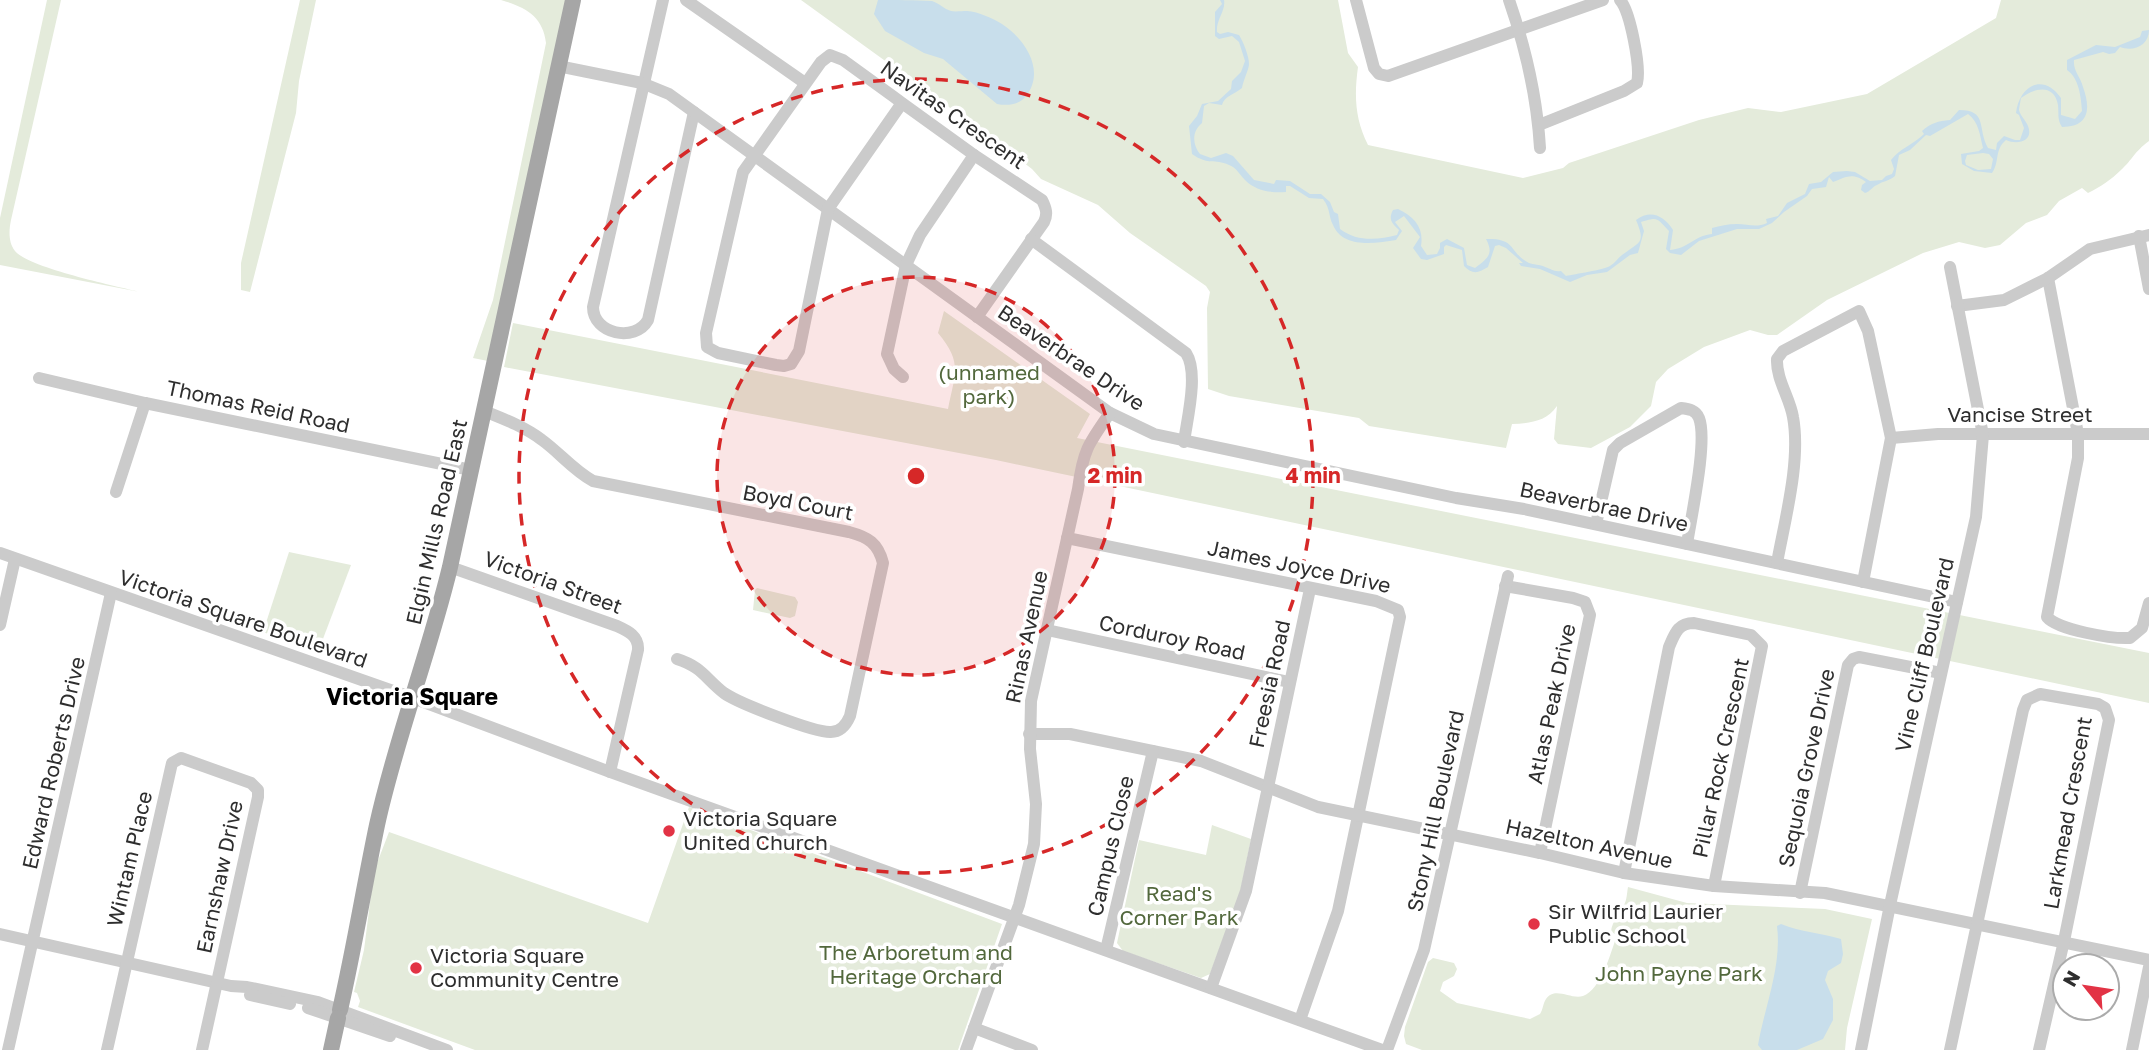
<svg xmlns="http://www.w3.org/2000/svg" width="2149" height="1050" font-family="'Golos Text',sans-serif">
<style>
.green{fill:#e4ebdb}
.water{fill:#c8deeb;fill-rule:evenodd}
.lines{fill:none;stroke-linecap:round;stroke-linejoin:round}
.minor{stroke:#cbcbcb;stroke-width:12}
.major{stroke:#a6a6a6;stroke-width:16}
.ring{fill:none;stroke:#d62828;stroke-width:3.5;stroke-dasharray:12 9}
.poi-dot{fill:#e23345;stroke:#fff;stroke-width:2.5}
.labels{text-anchor:middle;stroke-width:7;stroke-linejoin:round;paint-order:stroke}
.street-label{font-size:21px;fill:#2e2e2e;stroke:#fff}
.park-label{font-size:21px;fill:#52683c;stroke:#fff}
.poi-label{font-size:21px;fill:#2e2e2e;stroke:#fff;text-anchor:start}
.neighbourhood-label{font-size:23px;font-weight:bold;fill:#000;stroke:#fff}
.centre{fill:#d62828;stroke:#fff;stroke-width:3.5}
.ring-label{font-size:21px;text-anchor:middle;font-weight:bold;fill:#d62828;stroke:#fff;stroke-width:7;stroke-linejoin:round;paint-order:stroke}
</style>
<rect width="100%" height="100%" fill="#fff"/>
<!-- green -->
<g class="green">
<path d="M 47,0 L 61,0 L 11,220 C 9,230 8,242 15,251 C 29,268 116,286 140,292 L 0,265 L 0,218 Z"/>
<path d="M 300,0 L 316,0 L 299,81 L 296,113 L 250,292 L 241,290 L 241,263 Z"/>
<path d="M 501,0 L 566,0 L 488,361 L 473,358 L 493,300 L 546,43 C 543,16 525,7 501,0 Z"/>
<path d="M 801,0 L 1338,0 L 1348,53 L 1358,67 C 1354,96 1355,119 1368,145 L 1523,178 L 1563,168 L 1569,163 L 1699,120 L 1748,108 L 1781,112 L 1867,94 L 1996,18 L 2001,0 L 2149,0 L 2149,141 C 2134,152 2133,159 2121,170 C 2111,180 2100,187 2088,193 L 2082,188 L 2059,201 L 2047,215 L 2026,223 L 2000,245 L 1985,248 L 1959,242 L 1923,253 L 1827,300 L 1777,335 L 1768,335 L 1750,330 L 1704,347 L 1668,369 L 1656,382 L 1651,406 L 1630,427 L 1591,448 L 1558,444 L 1554,439 L 1557,406 C 1546,422 1530,423 1512,424 L 1506,448 L 1369,426 L 1359,418 L 1229,396 L 1208,389 L 1207,308 L 1210,292 L 1206,286 L 1130,233 L 1098,205 L 1041,179 L 1032,169 L 989,136 Z"/>
<path d="M 944,311 L 1090,414 L 1077,438 L 2149,653 L 2149,703 L 996,460 L 504,367 L 513,323 L 948,409 C 955,373 963,363 938,333 Z"/>
<path d="M 289,552 L 351,565 L 318,652 L 263,632 Z"/>
<path d="M 757,588 L 795,597 L 798,602 L 795,616 L 790,618 L 753,610 L 755,590 Z"/>
<path d="M 689,807 L 1002,924 L 958,1050 L 475,1050 L 358,1007 L 360,1001 L 357,993 L 354,992 L 364,950 L 374,871 L 389,832 L 648,923 Z"/>
<path d="M 1212,825 L 1251,839 L 1240,893 L 1210,974 L 1201,978 L 1123,951 L 1117,943 L 1139,840 L 1206,855 Z"/>
<path d="M 1628,887 L 1687,903 L 1825,909 L 1872,919 L 1847,1028 L 1845,1050 L 1422,1050 L 1406,1044 L 1404,1036 L 1405,1027 L 1428,962 L 1433,958 L 1454,963 L 1457,969 L 1454,976 L 1443,982 L 1440,991 L 1457,1003 L 1530,1019 L 1540,1014 C 1543,1010 1543,1003 1546,999 C 1555,986 1571,1000 1583,996 C 1601,990 1611,952 1617,935 L 1611,932 C 1612,920 1620,915 1624,905 C 1627,900 1627,892 1628,887 Z"/>
</g>
<!-- water -->
<g class="water">
<path d="M 878,0 C 895,0 916,0 932,1 C 939,3 944,9 951,11 C 955,12 962,11 967,11 C 979,12 992,18 1002,24 C 1025,39 1046,71 1026,96 C 1019,105 1008,106 997,104 L 943,59 L 924,53 L 885,31 L 874,14 Z"/>
<path d="M 1220,0 L 1224,0 C 1226,11 1216,19 1217,32 L 1220,34 L 1228,32 L 1239,35 C 1243,41 1249,56 1249,64 C 1249,69 1243,81 1242,88 C 1235,94 1224,96 1222,105 L 1209,103 L 1204,106 L 1202,123 C 1192,131 1192,144 1200,154 L 1211,158 L 1226,153 L 1233,156 L 1254,180 L 1274,184 L 1276,180 L 1290,181 L 1310,194 L 1321,194 L 1330,202 L 1334,212 L 1338,214 L 1340,229 C 1357,242 1378,240 1397,235 L 1399,230 C 1392,224 1388,219 1393,210 L 1398,209 C 1415,217 1424,228 1421,246 L 1427,255 L 1437,254 L 1440,248 L 1440,243 L 1447,239 L 1464,248 L 1467,265 L 1475,268 C 1488,258 1494,254 1486,239 C 1517,238 1508,252 1529,263 C 1533,265 1540,264 1545,267 C 1552,269 1553,272 1561,271 L 1566,276 C 1575,274 1603,270 1610,266 C 1615,263 1618,258 1622,255 C 1640,241 1646,244 1636,220 C 1651,209 1664,216 1673,230 L 1670,250 C 1690,248 1693,236 1712,234 L 1712,228 C 1720,226 1728,224 1737,224 C 1748,224 1756,228 1767,223 L 1766,219 L 1778,216 L 1787,203 L 1805,194 L 1809,184 L 1821,182 L 1833,172 L 1847,171 L 1855,172 L 1870,181 L 1882,180 L 1886,176 L 1892,174 L 1894,169 L 1891,160 C 1899,149 1914,144 1924,134 L 1922,131 C 1931,123 1938,121 1950,120 L 1959,110 C 1988,110 1977,128 1988,148 L 1996,150 L 1997,143 L 2004,136 L 2015,140 L 2020,140 L 2024,128 L 2019,115 L 2016,113 C 2019,86 2043,72 2061,98 L 2061,115 L 2075,119 L 2082,111 C 2081,97 2079,78 2067,70 L 2067,60 L 2096,45 L 2115,47 L 2140,37 L 2142,31 L 2149,30 C 2149,46 2133,52 2120,47 L 2115,53 L 2109,54 L 2103,52 L 2074,60 C 2073,71 2080,76 2083,87 C 2091,109 2089,127 2062,127 C 2057,119 2059,114 2058,105 C 2054,83 2034,88 2021,98 C 2021,98 2019,109 2019,110 C 2020,115 2026,121 2028,126 C 2034,142 2017,145 2006,140 C 1994,150 2000,161 1992,173 L 1974,171 L 1962,164 L 1961,154 L 1979,151 L 1983,148 C 1980,136 1979,122 1968,114 L 1930,136 L 1926,135 L 1910,150 L 1899,155 L 1895,176 C 1889,181 1883,181 1877,185 C 1872,187 1871,191 1865,193 L 1861,190 L 1862,185 L 1866,182 C 1852,172 1846,177 1833,182 L 1829,177 L 1826,187 L 1812,189 L 1807,196 L 1784,212 L 1772,223 L 1759,229 L 1737,229 L 1699,241 L 1681,255 L 1670,253 L 1666,249 L 1669,231 C 1656,217 1658,217 1641,222 L 1644,231 L 1638,253 L 1630,255 L 1607,272 L 1587,275 L 1570,282 L 1540,269 L 1521,266 L 1519,263 L 1523,263 L 1506,248 L 1499,245 L 1495,246 L 1488,267 C 1478,273 1473,275 1464,266 L 1462,250 L 1446,245 L 1444,247 L 1444,254 L 1427,260 L 1421,259 L 1413,248 L 1420,237 L 1404,216 L 1395,222 L 1402,231 L 1396,240 C 1376,243 1343,249 1333,225 C 1328,215 1331,210 1323,199 L 1309,198 L 1290,186 L 1286,186 L 1286,192 C 1271,193 1256,191 1245,180 C 1239,174 1237,168 1229,165 C 1214,158 1209,166 1192,154 L 1189,126 L 1197,116 L 1202,104 L 1218,101 L 1231,89 L 1232,81 L 1241,72 L 1245,61 L 1239,42 L 1232,36 L 1219,39 L 1215,36 L 1215,12 L 1222,4 ZM 1983,153 L 1989,154 L 1993,159 L 1991,169 L 1978,170 L 1966,165 L 1965,161 L 1967,155 Z"/>
<path d="M 1781,924 C 1801,932 1821,933 1841,939 L 1843,954 L 1841,963 L 1828,971 L 1825,980 L 1833,999 L 1833,1020 L 1823,1039 L 1797,1050 L 1762,1050 L 1758,1045 C 1765,1005 1782,966 1777,926 Z"/>
</g>
<g class="lines">
<!-- minor -->
<g class="minor">
<path d="M 663,0 L 593,307 C 593,334 635,343 648,320 L 694,112"/>
<path d="M 686,0 L 805,83"/>
<path d="M 1356,0 L 1374,68 L 1379,74 L 1388,76 L 1603,0"/>
<path d="M 1509,0 C 1526,49 1537,96 1540,148"/>
<path d="M 558,66 L 642,83 L 669,94 L 1110,413 L 1154,434 L 1456,498 L 1524,509 L 1957,602"/>
<path d="M 902,103 L 828,209 L 799,351 L 791,364 L 784,366 L 776,365 L 718,353 L 707,347 L 706,333 L 743,172 L 821,62 L 830,55 L 843,60 L 894,97 L 902,103 L 970,152 L 974,155 L 1042,200 C 1046,208 1048,214 1044,222 L 977,317"/>
<path d="M 1539,125 L 1624,91 L 1637,83 C 1641,67 1630,11 1620,0"/>
<path d="M 2139,236 L 2149,289"/>
<path d="M 1031,239 L 1186,353 C 1199,373 1187,419 1184,442"/>
<path d="M 2048,278 L 2078,434 L 2078,458 L 2047,617 C 2058,630 2112,639 2130,638 L 2142,628 L 2149,603"/>
<path d="M 1957,306 L 2004,300 L 2048,278 L 2090,249 L 2149,235"/>
<path d="M 903,377 L 894,369 L 887,354 L 906,265 L 920,235 L 974,155"/>
<path d="M 39,378 L 145,403 L 471,470"/>
<path d="M 484,411 C 504,419 525,427 542,440 C 560,453 573,470 593,481 L 849,532 C 868,537 878,543 883,563 L 850,716 C 847,723 841,732 831,732 C 815,733 738,703 724,693 C 705,678 702,667 677,659"/>
<path d="M 1891,438 L 1938,434 L 2149,434"/>
<path d="M 116,492 L 145,403"/>
<path d="M 1596,524 L 1613,450 L 1620,443 L 1681,408 C 1689,409 1696,410 1699,418 C 1708,441 1691,517 1687,544"/>
<path d="M 1067,538 L 1376,601 L 1398,610 L 1400,617 L 1338,911 L 1300,1020"/>
<path d="M 0,553 L 413,698 L 610,772 L 1382,1050"/>
<path d="M 1777,563 C 1785,519 1801,461 1793,417 C 1790,398 1776,379 1777,359 L 1783,351 L 1859,311 L 1868,331 L 1891,438 L 1863,582"/>
<path d="M 450,567 L 617,626 C 628,631 639,636 638,650 L 610,772"/>
<path d="M 1505,586 L 1573,598 L 1585,602 L 1590,615 L 1540,853"/>
<path d="M 0,625 L 15,559"/>
<path d="M 1047,630 L 1289,682"/>
<path d="M 1029,734 L 1070,734 L 1201,761 L 1318,807 L 1540,853 L 1624,873 L 1714,886 L 1825,893 L 2149,960"/>
<path d="M 1624,873 L 1669,647 C 1675,633 1678,623 1694,623 L 1751,635 L 1762,646 L 1714,886"/>
<path d="M 1800,893 L 1848,665 L 1853,659 L 1859,657 L 1941,673"/>
<path d="M 0,934 L 231,986 L 247,987 L 318,1002 L 447,1050"/>
<path d="M 1106,950 L 1153,751"/>
<path d="M 1211,988 L 1246,891 L 1310,589"/>
<path d="M 250,995 L 290,1004"/>
<path d="M 308,1008 L 390,1036"/>
<path d="M 974,1028 L 1032,1050"/>
<path d="M 8,1050 L 111,593"/>
<path d="M 107,1050 L 172,763 L 181,758 L 251,783 L 258,790 L 258,797 L 202,1050"/>
<path d="M 966,1050 L 1019,905 L 1034,844 L 1036,804 L 1030,749 L 1031,701 L 1078,489 C 1083,451 1088,444 1110,413"/>
<path d="M 1387,1050 L 1424,950 L 1508,576"/>
<path d="M 1861,1050 L 1890,905 L 1976,517 L 1983,435 L 1950,267"/>
<path d="M 1950,1050 L 2023,710 L 2027,700 L 2040,694 L 2098,704 L 2105,708 L 2109,720 L 2064,941 L 2039,1050"/>
<path d="M 2132,1050 L 2149,967"/>
</g>
<!-- major -->
<g class="major">
<path d="M 340,1010 C 354,949 364,887 377,825 C 396,738 429,654 450,567 L 573,0"/>
<path d="M 331,1050 L 338,1018"/>
</g>
</g>
<!-- distance rings -->
<circle cx="916" cy="476" r="199" fill="#d62828" fill-opacity=".12"/>
<g class="ring">
<circle cx="916" cy="476" r="199"/>
<circle cx="916" cy="476" r="397"/>
</g>
<!-- markers -->
<g class="poi-dot">
<circle cx="669" cy="831" r="7"/>
<circle cx="1534" cy="924" r="7"/>
<circle cx="416" cy="968" r="7"/>
</g>
<g class="labels">
<!-- street labels -->
<g class="street-label">
<text transform="translate(953 115) rotate(35)" y="7">Navitas Crescent</text>
<text transform="translate(1071 358) rotate(34)" y="7">Beaverbrae Drive</text>
<text transform="translate(258 407) rotate(12)" y="7">Thomas Reid Road</text>
<text x="2020" y="422">Vancise Street</text>
<text transform="translate(798 503) rotate(11)" y="7">Boyd Court</text>
<text transform="translate(1604 507) rotate(12)" y="7">Beaverbrae Drive</text>
<text transform="translate(437 522) rotate(-77)" y="7">Elgin Mills Road East</text>
<text transform="translate(1299 567) rotate(12)" y="7">James Joyce Drive</text>
<text transform="translate(553 583) rotate(20)" y="7">Victoria Street</text>
<text transform="translate(243 619) rotate(19)" y="7">Victoria Square Boulevard</text>
<text transform="translate(1027 637) rotate(-78)" y="7">Rinas Avenue</text>
<text transform="translate(1172 638) rotate(12)" y="7">Corduroy Road</text>
<text transform="translate(1925 655) rotate(-77)" y="7">Vine Cliff Boulevard</text>
<text transform="translate(1270 684) rotate(-78)" y="7">Freesia Road</text>
<text transform="translate(1552 704) rotate(-78)" y="7">Atlas Peak Drive</text>
<text transform="translate(1721 758) rotate(-78)" y="7">Pillar Rock Crescent</text>
<text transform="translate(54 763) rotate(-77)" y="7">Edward Roberts Drive</text>
<text transform="translate(1807 768) rotate(-78)" y="7">Sequoia Grove Drive</text>
<text transform="translate(1436 811) rotate(-78)" y="7">Stony Hill Boulevard</text>
<text transform="translate(2068 813) rotate(-80)" y="7">Larkmead Crescent</text>
<text transform="translate(1589 844) rotate(12)" y="7">Hazelton Avenue</text>
<text transform="translate(1111 846) rotate(-77)" y="7">Campus Close</text>
<text transform="translate(130 859) rotate(-77)" y="7">Wintam Place</text>
<text transform="translate(220 877) rotate(-78)" y="7">Earnshaw Drive</text>
</g>
<!-- park labels -->
<g class="park-label">
<text x="989" y="380">(unnamed<tspan x="989" dy="24">park)</tspan></text>
<text x="1179" y="901">Read's<tspan x="1179" dy="24">Corner Park</tspan></text>
<text x="916" y="960">The Arboretum and<tspan x="916" dy="24">Heritage Orchard</tspan></text>
<text x="1679" y="981">John Payne Park</text>
</g>
<!-- poi labels -->
<g class="poi-label">
<text x="683" y="826">Victoria Square<tspan x="683" dy="24">United Church</tspan></text>
<text x="1548" y="919">Sir Wilfrid Laurier<tspan x="1548" dy="24">Public School</tspan></text>
<text x="430" y="963">Victoria Square<tspan x="430" dy="24">Community Centre</tspan></text>
</g>
<!-- neighbourhood labels -->
<g class="neighbourhood-label">
<text x="412" y="705">Victoria Square</text>
</g>
</g>
<circle cx="916" cy="476" r="10" class="centre"/>
<g class="ring-label">
<text x="1115" y="483">2 min</text>
<text x="1313" y="483">4 min</text>
</g>
<!-- north arrow -->
<g transform="translate(2086 987) rotate(300)"><circle r="33" fill="#ffffff" stroke="#ababab" stroke-width="2"/>
<path d="M0-5L12 26L0 18L-12 26Z" fill="#e23345"/>
<text y="-10" font-size="19" font-weight="bold" text-anchor="middle" fill="#2e2e2e">N</text>
</g>
</svg>
